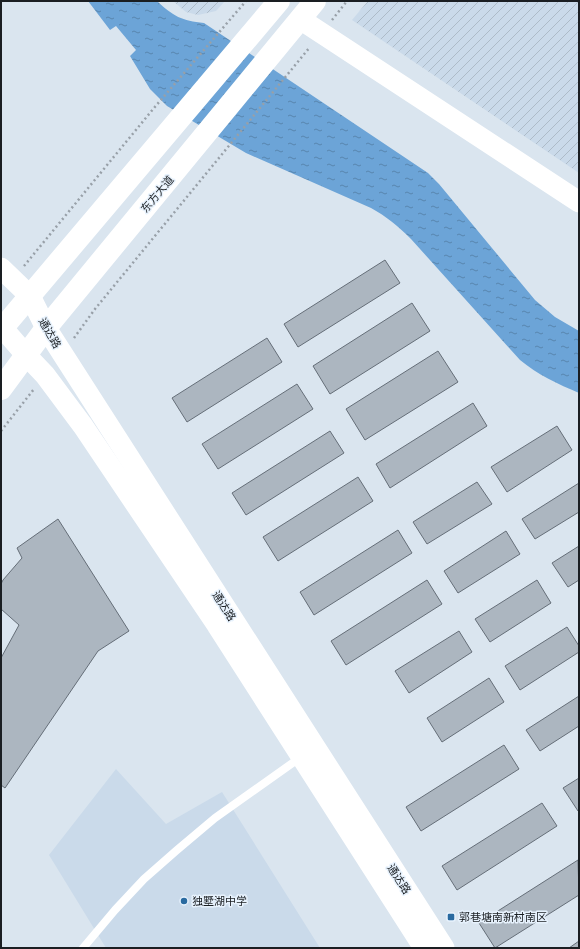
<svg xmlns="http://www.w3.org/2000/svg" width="580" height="949" font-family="'PT Serif','Noto Sans SC',serif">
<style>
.built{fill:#cadaea}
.industrial{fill:url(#industrial-furrows)}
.water{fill:url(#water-ripples)}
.building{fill:#acb6c0;stroke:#656e78}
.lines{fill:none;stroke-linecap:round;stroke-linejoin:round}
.path{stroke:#98a0a8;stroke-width:2.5;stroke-dasharray:2 3;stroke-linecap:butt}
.lane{stroke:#fff;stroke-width:8}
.secondary{stroke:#fff;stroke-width:21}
.primary{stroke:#fff;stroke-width:22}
.poi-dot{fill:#296aa0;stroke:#e7f2fd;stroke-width:1.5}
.labels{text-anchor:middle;stroke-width:3;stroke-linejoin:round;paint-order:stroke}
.street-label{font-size:11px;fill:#1a1e22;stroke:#e7f2fd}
.poi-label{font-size:11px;fill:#1a1e22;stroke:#e7f2fd;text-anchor:start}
</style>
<defs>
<pattern id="industrial-furrows" width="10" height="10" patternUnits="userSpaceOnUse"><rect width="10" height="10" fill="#cadaea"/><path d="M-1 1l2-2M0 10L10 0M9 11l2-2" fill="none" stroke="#adbbc8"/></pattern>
<pattern id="water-ripples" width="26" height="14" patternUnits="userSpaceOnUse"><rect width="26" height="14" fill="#6ca4d7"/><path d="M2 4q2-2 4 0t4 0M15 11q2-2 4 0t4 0" fill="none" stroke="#5885ae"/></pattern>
</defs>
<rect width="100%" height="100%" fill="#dae5ef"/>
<!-- built -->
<path class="built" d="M 116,769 L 166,824 L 222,792 L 320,948 L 106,948 L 49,855 Z"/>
<!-- industrial -->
<g class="industrial">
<path d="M 173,1 L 225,1 L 216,11 L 198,15 L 186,12 Z"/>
<path d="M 368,1 L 579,1 L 579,173 L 352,20 Z"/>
</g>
<!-- water -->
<path class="water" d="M 88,1 L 157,1 C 173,16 182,21 204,23 L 428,173 L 439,184 L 535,300 L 555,317 L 579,331 L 579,393 C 558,384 538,375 520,360 L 411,239 C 399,227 386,216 371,208 L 246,153 L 167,106 L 150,89 L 130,56 L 136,50 L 116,26 L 110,30 Z"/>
<!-- building -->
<g class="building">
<path d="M 385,260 L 400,283 L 298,347 L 284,324 Z"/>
<path d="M 412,303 L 430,331 L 330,394 L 313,366 Z"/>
<path d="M 267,338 L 282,362 L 187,422 L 172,398 Z"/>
<path d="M 438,351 L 458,382 L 365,440 L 346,409 Z"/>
<path d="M 297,384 L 313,409 L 218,469 L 202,444 Z"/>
<path d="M 473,403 L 487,426 L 390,488 L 376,464 Z"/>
<path d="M 557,426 L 572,450 L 507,492 L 491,467 Z"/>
<path d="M 330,431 L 344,453 L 246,515 L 232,493 Z"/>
<path d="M 358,477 L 373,501 L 278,561 L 263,537 Z"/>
<path d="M 477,482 L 492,504 L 427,544 L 413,522 Z"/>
<path d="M 579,483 L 579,512 L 535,539 L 522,519 Z"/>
<path d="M 58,519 L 129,631 L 98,651 L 5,788 L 1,785 L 1,658 L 19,625 L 1,609 L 1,584 L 3,580 L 22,558 L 17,548 Z"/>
<path d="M 398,530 L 412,553 L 314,615 L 300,592 Z"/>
<path d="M 506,531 L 520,554 L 458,593 L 444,571 Z"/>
<path d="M 579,546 L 579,580 L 568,587 L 552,563 Z"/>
<path d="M 427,580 L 442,604 L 346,665 L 331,641 Z"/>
<path d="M 537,580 L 551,603 L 490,642 L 475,619 Z"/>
<path d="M 567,627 L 579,646 L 579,652 L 520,690 L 505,666 Z"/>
<path d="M 459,631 L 472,652 L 409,693 L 395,671 Z"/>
<path d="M 489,678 L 504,702 L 442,742 L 427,718 Z"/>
<path d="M 579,696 L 579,726 L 540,751 L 526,730 Z"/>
<path d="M 504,745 L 519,769 L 421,831 L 406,807 Z"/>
<path d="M 579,778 L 579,810 L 578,811 L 563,788 Z"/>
<path d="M 542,803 L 557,826 L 457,890 L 442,866 Z"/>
<path d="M 578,860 L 579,895 L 495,948 L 479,923 Z"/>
<path d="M 579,941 L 579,948 L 569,948 Z"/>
</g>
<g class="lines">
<!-- path -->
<g class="path">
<path d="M 332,20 L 347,1"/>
<path d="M 24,266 L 154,108 L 246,1"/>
<path d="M 74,338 L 95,309 L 310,47"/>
<path d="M 1,431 L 34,389"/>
</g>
<!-- lane -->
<path class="lane" d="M 83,948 L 115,910 L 144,879 L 177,850 L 215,818 L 301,757"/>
<!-- secondary -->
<g class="secondary">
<path d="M 300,19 L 579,202"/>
<path d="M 1,268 L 30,296 L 46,328 L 62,353 L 444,948"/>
<path d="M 1,326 L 26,355 L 45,375 L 83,426 L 217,625 L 424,948"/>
</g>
<!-- primary -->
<g class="primary">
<path d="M 1,330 L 279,1"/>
<path d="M 1,389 L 46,328 L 315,1"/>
</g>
</g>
<!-- markers -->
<g class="poi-dot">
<circle cx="184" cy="901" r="4"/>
<rect x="447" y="913" width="8" height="8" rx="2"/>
</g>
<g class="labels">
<!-- street labels -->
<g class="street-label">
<text transform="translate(157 194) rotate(-50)" y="4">东方大道</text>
<text transform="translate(50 333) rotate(60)" y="4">通达路</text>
<text transform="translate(224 606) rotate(57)" y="4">通达路</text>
<text transform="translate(399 879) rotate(57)" y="4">通达路</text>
</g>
<!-- poi labels -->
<g class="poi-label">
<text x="192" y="905">独墅湖中学</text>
<text x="459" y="921">郭巷塘南新村南区</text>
</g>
</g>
<!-- border -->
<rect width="580" height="949" fill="none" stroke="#1a1e22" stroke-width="4"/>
</svg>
